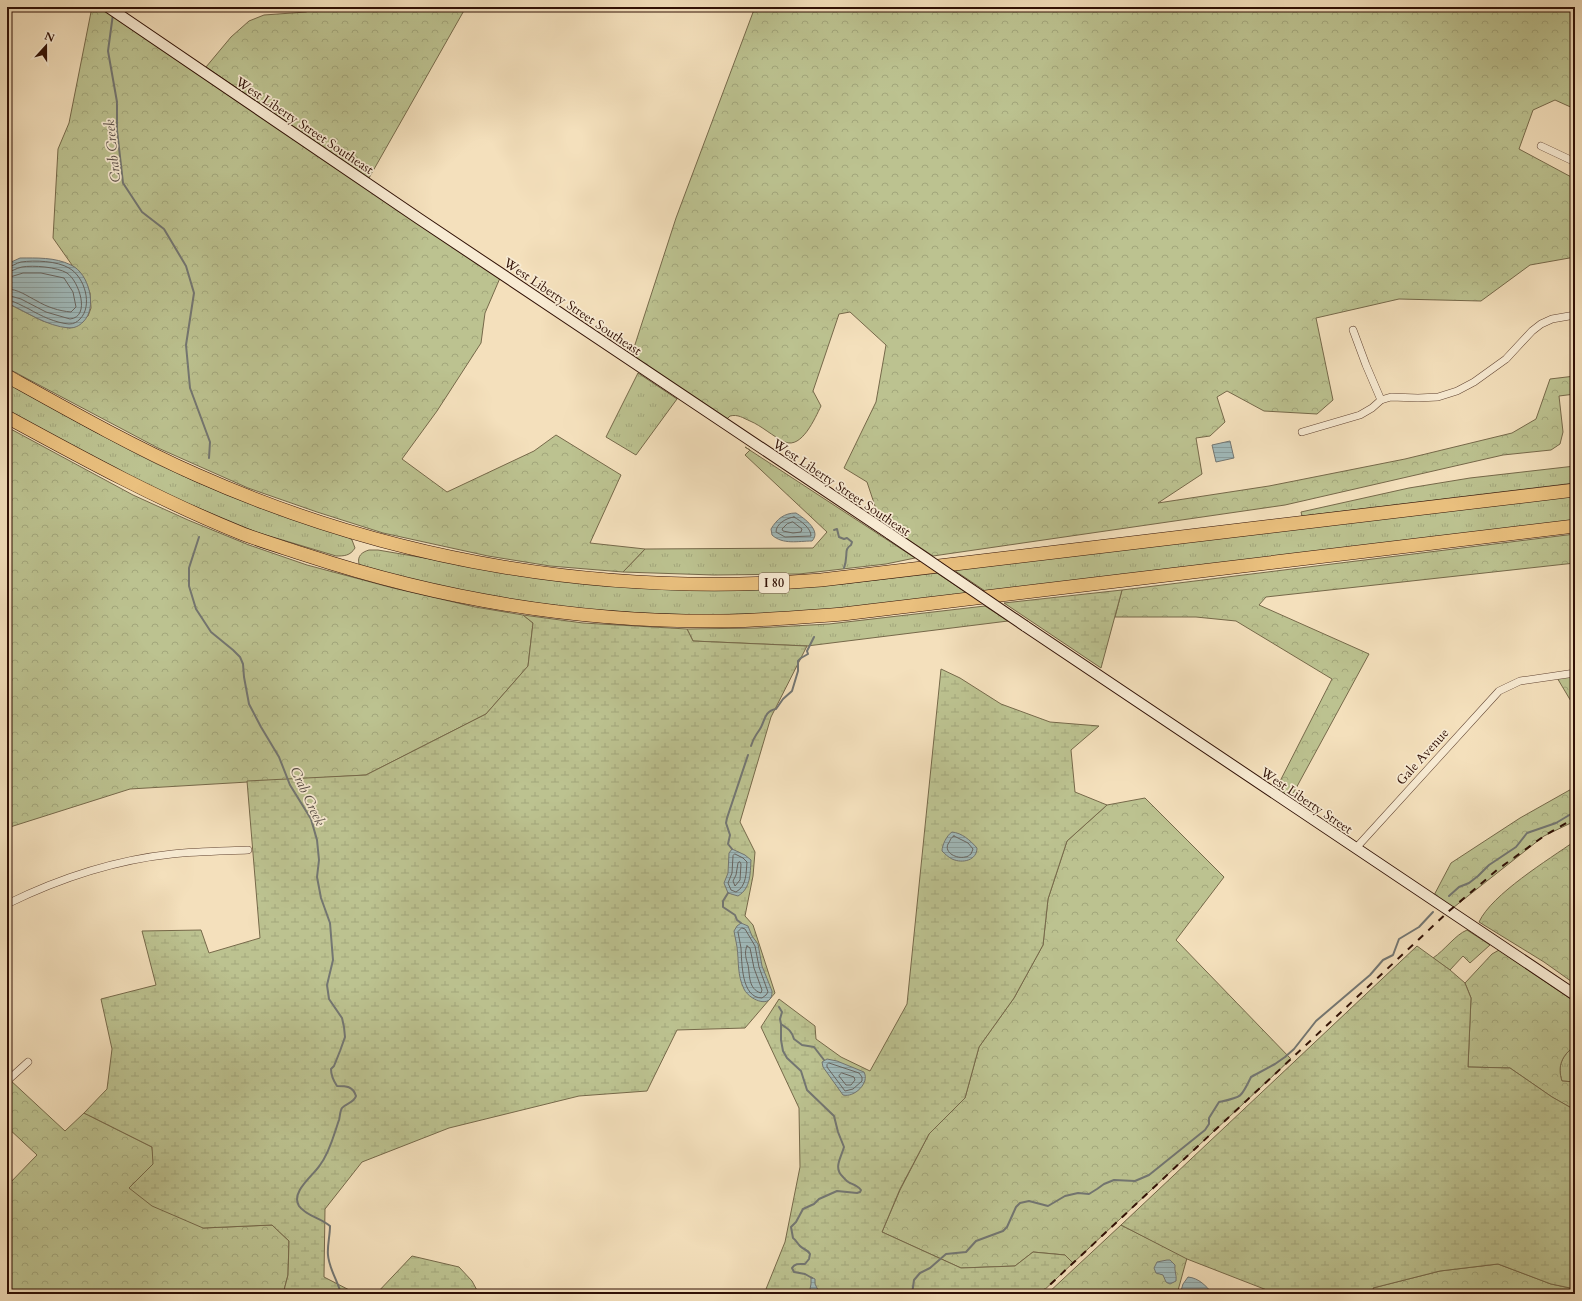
<svg xmlns="http://www.w3.org/2000/svg" width="1582" height="1301" font-family="Cardo,serif">
<style>
.grass{fill:url(#grass-tufts);stroke:#76694a}
.forest{fill:url(#forest-crowns);stroke:#76694a}
.wetland{fill:url(#wetland-marsh);stroke:#76694a}
.water{fill:url(#water-rules);stroke:#737672}
.lines{fill:none;stroke-linecap:round;stroke-linejoin:round}
.shore{stroke:#686560;stroke-width:1}
.stream{stroke:#737672;stroke-width:2}
.minor-casing{stroke:#614433;stroke-width:8}
.secondary-casing{stroke:#301005;stroke-width:12}
.motorway-casing{stroke:#301005;stroke-width:14}
.minor{stroke:#f8ebd3;stroke-width:7}
.secondary{stroke:#f8ebd3;stroke-width:10}
.motorway{stroke:#eac07e;stroke-width:13}
.rail{stroke:#301005;stroke-width:2;stroke-dasharray:7 7;stroke-linecap:butt}
.secondary-bridge-casing{stroke:#301005;stroke-width:12;stroke-linecap:butt}
.secondary-bridge{stroke:#f8ebd3;stroke-width:10}
.labels{text-anchor:middle;stroke-width:3.5;stroke-linejoin:round;paint-order:stroke}
.shield{fill:#f8ebd3;stroke:#6c5243;stroke-width:1}
.shield-label{font-size:12px;font-weight:bold;fill:#301005}
.street-label{font-size:13px;fill:#301005;stroke:#f8ebd3}
.water-label{font-size:14px;font-style:italic;fill:#574c45;stroke:#f8ebd3}
</style>
<defs>
<pattern id="grass-tufts" width="24" height="20" patternUnits="userSpaceOnUse"><rect width="24" height="20" fill="#bcc290"/><path d="M3 7l-1-3M5 7V3M7 7l1-3M15 17l-1-3M17 17v-4M19 17l1-3" fill="none" stroke="#a2a67b"/></pattern>
<pattern id="forest-crowns" width="20" height="18" patternUnits="userSpaceOnUse"><rect width="20" height="18" fill="#bcc290"/><path d="M2 6a3 3 0 1 1 6 0M12 15a3 3 0 1 1 6 0" fill="none" stroke="#a2a67b"/></pattern>
<pattern id="wetland-marsh" width="20" height="14" patternUnits="userSpaceOnUse"><rect width="20" height="14" fill="#bcc290"/><path d="M1 5h8M5 5V1M11 12h8M15 12V8" fill="none" stroke="#a2a67b"/></pattern>
<pattern id="water-rules" width="6" height="5" patternUnits="userSpaceOnUse"><rect width="6" height="5" fill="#a0babb"/><path d="M0 2.5h6" fill="none" stroke="#8a9f9f"/></pattern>
</defs>
<rect width="100%" height="100%" fill="#f4e0bc"/>
<filter id="stains"><feTurbulence type="fractalNoise" baseFrequency=".005" numOctaves="4"/><feColorMatrix values="0 0 0 0 .2 0 0 0 0 .09 0 0 0 0 .02 0 0 0 .5 -.17"/></filter>
<radialGradient id="worn" r=".72"><stop offset=".6" stop-color="#630" stop-opacity="0"/><stop offset="1" stop-color="#630" stop-opacity=".3"/></radialGradient>
<!-- grass -->
<g class="grass">
<path d="M 638,373 L 677,399 L 636,455 L 606,437 Z"/>
<path d="M 7,383 C 57,410 106,439 157,464 C 219,493 282,517 348,537 L 352,540 L 355,548 C 350,556 344,556 336,556 L 256,532 L 160,492 L 7,411 Z"/>
<path d="M 745,447 L 915,558 L 886,564 L 799,574 L 714,575 L 623,572 L 645,549 L 813,548 L 827,532 L 745,455 L 750,450 Z"/>
<path d="M 1575,466 L 1575,483 L 1302,516 L 1301,512 L 1409,488 L 1470,478 Z"/>
<path d="M 1575,495 L 1575,522 L 988,593 L 954,570 Z"/>
<path d="M 369,550 L 378,550 L 448,562 L 760,589 L 842,584 L 937,573 L 968,594 L 799,613 L 695,615 L 641,613 L 582,609 L 492,597 L 439,587 L 362,566 L 359,564 C 357,556 362,552 369,550 Z"/>
<path d="M 985,606 L 1008,621 L 807,646 L 693,641 L 687,629 L 757,628 L 829,624 Z"/>
<path d="M 1575,1046 L 1575,1082 L 1562,1081 C 1557,1066 1562,1055 1575,1046 Z"/>
</g>
<!-- forest -->
<g class="forest">
<path d="M 92,7 L 99,7 L 500,278 L 485,313 L 481,343 L 437,411 L 402,459 L 447,492 L 534,451 L 556,435 L 621,475 L 590,543 L 645,549 L 623,572 L 550,566 L 488,556 L 383,533 L 317,512 L 248,488 L 158,448 L 7,368 L 7,303 L 43,321 L 70,328 L 88,316 L 91,308 L 90,293 L 87,286 L 83,278 L 72,265 L 53,238 L 58,149 L 69,123 Z"/>
<path d="M 319,7 L 466,7 L 369,178 L 206,67 L 231,37 L 249,21 L 264,15 L 306,12 Z"/>
<path d="M 755,7 L 1575,7 L 1575,109 L 1555,100 L 1533,110 L 1519,149 L 1575,179 L 1575,257 L 1530,265 L 1481,301 L 1399,299 L 1316,318 L 1333,400 L 1317,414 L 1264,411 L 1227,391 L 1217,397 L 1225,422 L 1210,436 L 1196,438 L 1202,474 L 1158,503 L 1269,486 L 1405,459 L 1512,433 L 1536,419 L 1550,379 L 1575,376 L 1575,394 L 1559,396 L 1563,432 L 1560,444 L 1551,450 L 1503,455 L 1285,505 L 933,556 L 880,521 L 867,482 L 844,468 L 876,402 L 886,345 L 850,312 L 839,314 L 813,391 L 821,406 C 815,418 802,449 785,442 C 772,436 762,426 750,421 C 743,418 738,414 730,416 L 723,423 L 630,360 L 676,218 Z"/>
<path d="M 7,427 L 133,495 L 188,520 L 249,545 L 307,565 L 393,588 L 475,607 L 523,615 L 533,623 L 528,666 L 486,714 L 366,775 L 130,789 L 7,828 Z"/>
<path d="M 1575,534 L 1575,563 L 1266,597 L 1259,605 L 1369,654 L 1288,803 L 1274,793 L 1332,679 L 1236,621 L 1196,617 L 1115,617 L 1122,590 Z"/>
<path d="M 1575,673 L 1575,708 L 1556,676 Z"/>
<path d="M 1575,787 L 1575,821 L 1544,836 L 1449,911 L 1432,899 L 1451,863 L 1520,818 Z"/>
<path d="M 1145,798 L 1224,877 L 1176,940 L 1291,1059 L 1073,1263 L 1065,1255 L 1033,1252 L 1015,1266 L 961,1268 L 882,1232 L 900,1190 L 929,1134 L 965,1098 L 979,1047 L 1014,998 L 1043,945 L 1048,899 L 1067,841 L 1107,805 Z"/>
<path d="M 1575,841 L 1575,984 L 1544,962 L 1479,922 C 1492,894 1548,860 1575,841 Z"/>
<path d="M 1467,930 L 1490,945 L 1470,963 L 1463,956 L 1450,970 L 1433,958 C 1445,950 1455,935 1467,930 Z"/>
<path d="M 1499,950 L 1575,1002 L 1575,1046 C 1562,1055 1557,1066 1562,1081 L 1575,1082 L 1575,1106 L 1573,1109 L 1552,1097 L 1510,1068 L 1468,1067 L 1471,998 L 1465,983 L 1492,954 Z"/>
<path d="M 9,1079 L 65,1131 L 84,1113 L 152,1147 L 154,1164 L 203,1228 L 272,1225 L 289,1241 L 288,1275 L 283,1294 L 7,1294 L 7,1186 L 37,1155 L 7,1127 L 7,1081 Z"/>
<path d="M 1121,1225 L 1187,1258 L 1177,1294 L 1047,1294 Z"/>
<path d="M 1498,1264 L 1551,1284 L 1575,1289 L 1575,1294 L 1375,1294 L 1373,1288 L 1440,1271 Z"/>
</g>
<!-- wetland -->
<g class="wetland">
<path d="M 1122,590 L 1101,668 L 1004,603 Z"/>
<path d="M 523,615 L 583,623 L 687,629 L 693,641 L 807,646 L 771,717 L 740,822 L 755,852 L 753,876 L 745,916 L 753,925 L 775,993 L 745,1028 L 677,1030 L 647,1091 L 579,1096 L 449,1128 L 362,1162 L 325,1209 L 324,1277 L 357,1294 L 283,1294 L 288,1275 L 289,1241 L 272,1225 L 203,1228 L 152,1206 L 129,1188 L 153,1164 L 152,1147 L 84,1113 L 107,1089 L 112,1049 L 101,999 L 156,985 L 142,931 L 201,930 L 209,953 L 260,938 L 247,781 L 366,775 L 486,714 L 528,666 L 533,623 Z"/>
<path d="M 941,669 L 960,678 L 1001,704 L 1050,722 L 1099,726 L 1071,750 L 1075,792 L 1107,805 L 1067,841 L 1048,899 L 1043,945 L 1014,998 L 979,1047 L 965,1098 L 929,1134 L 900,1189 L 882,1232 L 961,1268 L 1015,1266 L 1033,1252 L 1065,1255 L 1073,1263 L 1040,1294 L 764,1294 L 785,1242 L 800,1167 L 799,1108 L 761,1027 L 779,999 L 815,1026 L 816,1039 L 841,1057 L 870,1071 L 907,1004 Z"/>
<path d="M 1417,946 L 1450,970 L 1465,983 L 1471,998 L 1468,1067 L 1510,1068 L 1552,1097 L 1575,1110 L 1575,1289 L 1551,1284 L 1498,1264 L 1440,1271 L 1373,1288 L 1375,1294 L 1277,1294 L 1187,1259 L 1121,1225 Z"/>
<path d="M 412,1256 L 459,1267 L 472,1281 L 479,1294 L 376,1294 Z"/>
</g>
<!-- water -->
<g class="water">
<path d="M 20,258 C 36,258 55,257 71,265 C 89,273 98,308 83,322 C 79,326 75,328 69,328 C 46,326 27,312 7,303 L 7,264 Z"/>
<path d="M 1230,441 L 1234,458 L 1216,462 L 1212,445 Z"/>
<path d="M 796,513 C 804,518 822,531 812,541 C 798,541 783,545 772,535 L 771,529 C 777,519 784,513 796,513 Z"/>
<path d="M 952,832 C 962,833 970,840 977,848 C 977,860 963,864 952,859 C 948,857 945,854 942,851 C 942,845 947,835 952,832 Z"/>
<path d="M 732,849 L 745,855 L 751,860 C 750,874 751,888 738,896 L 728,893 L 724,883 L 728,873 L 729,853 Z"/>
<path d="M 741,923 L 748,926 L 752,936 L 758,944 L 762,966 L 772,991 C 773,1010 749,1000 744,989 C 737,975 739,961 737,947 C 736,941 735,937 734,931 L 737,926 Z"/>
<path d="M 827,1059 L 837,1061 L 864,1072 C 870,1083 854,1098 843,1095 L 823,1067 L 822,1062 Z"/>
<path d="M 1167,1260 L 1170,1260 L 1175,1265 C 1174,1271 1177,1275 1176,1281 L 1170,1284 L 1166,1282 L 1163,1275 L 1156,1273 L 1154,1268 L 1157,1262 Z"/>
<path d="M 811,1277 L 815,1279 L 815,1284 L 820,1294 L 809,1294 L 811,1284 Z"/>
<path d="M 1188,1277 C 1199,1278 1206,1286 1213,1294 L 1180,1294 L 1183,1284 Z"/>
</g>
<g class="lines">
<!-- shore -->
<g class="shore">
<path d="M 7,267 C 12,267 16,263 21,262 C 35,260 57,261 69,268 C 85,277 93,306 80,319 C 77,322 74,324 69,324 C 56,323 41,316 29,309 C 22,306 15,301 7,300"/>
<path d="M 7,272 C 12,272 16,268 22,267 C 33,265 57,267 67,273 C 79,281 91,317 70,319 L 46,312 L 21,299 L 7,295"/>
<path d="M 7,278 L 23,273 L 41,273 L 64,278 L 73,292 L 76,307 L 71,312 C 59,311 47,307 37,301 C 27,296 18,289 7,289"/>
<path d="M 794,517 C 801,521 811,528 811,536 L 785,537 L 776,532 C 776,524 786,518 794,517 Z"/>
<path d="M 793,522 L 802,529 L 801,532 L 793,533 L 783,531 L 782,529 L 787,524 Z"/>
<path d="M 954,836 L 968,843 L 973,849 L 971,854 C 969,855 968,857 965,857 C 957,859 944,853 948,844 C 951,840 950,838 954,836 Z"/>
<path d="M 735,854 L 743,858 L 747,862 C 746,872 747,886 736,892 L 731,890 L 728,883 L 732,873 L 733,856 Z"/>
<path d="M 740,862 L 741,864 L 740,880 L 735,886 L 733,881 L 736,875 L 738,863 Z"/>
<path d="M 742,928 L 745,929 L 755,946 L 759,967 L 768,992 L 766,995 L 762,998 C 741,998 742,962 741,948 C 740,942 739,938 738,932 Z"/>
<path d="M 747,946 L 750,948 L 754,968 L 762,990 L 761,993 C 748,989 750,975 748,965 C 746,959 744,952 747,946 Z"/>
<path d="M 829,1063 L 859,1073 L 862,1077 L 862,1081 L 853,1089 L 845,1091 L 827,1067 L 827,1065 Z"/>
<path d="M 842,1073 L 854,1077 L 855,1080 L 851,1085 L 846,1085 L 839,1076 Z"/>
</g>
<!-- stream -->
<g class="stream">
<path d="M 113,14 L 108,51 L 117,102 L 117,130 L 123,183 L 142,212 L 164,229 L 186,266 L 194,293 L 186,345 L 190,388 L 210,442 L 209,458"/>
<path d="M 834,530 L 837,529 L 839,537 L 844,539 L 847,538 L 852,542 L 851,545 C 845,549 847,552 846,558 C 846,561 845,565 844,568"/>
<path d="M 199,537 L 189,568 L 189,586 L 196,609 L 211,632 L 233,650 L 240,657 L 243,664 L 244,677 L 249,704 L 261,727 L 279,757 L 290,785 L 311,819 L 317,840 L 319,860 L 317,877 L 321,898 L 330,923 L 333,960 L 327,985 L 329,999 L 342,1018 L 344,1027 L 345,1037 L 340,1051 L 334,1066 L 331,1069 C 331,1076 333,1080 337,1086 C 346,1086 353,1086 356,1096 C 354,1103 346,1103 342,1108 C 340,1111 340,1116 339,1120 C 334,1134 330,1152 320,1165 C 314,1175 290,1192 299,1206 C 306,1216 321,1218 330,1226 C 330,1236 327,1246 328,1255 C 329,1269 338,1281 341,1294"/>
<path d="M 751,746 C 754,736 755,737 760,729 C 765,721 764,711 776,709 L 783,699 L 792,691 L 798,671 L 798,661 L 801,658 L 808,654 L 807,651 L 814,637"/>
<path d="M 732,849 L 728,844 L 730,835 L 726,823 L 727,818 L 748,755"/>
<path d="M 728,893 L 723,901 L 723,907 L 735,915 L 737,920 L 741,923"/>
<path d="M 1449,896 L 1459,887 L 1469,883 L 1478,876 L 1489,865 L 1516,847 L 1527,833 L 1556,823 L 1571,814 L 1575,809"/>
<path d="M 779,1007 L 782,1012 L 780,1019 L 781,1024 C 788,1029 792,1031 794,1039 L 802,1045 L 814,1047 L 824,1060"/>
<path d="M 781,1024 L 781,1040 L 783,1051 L 787,1058 L 801,1071 L 807,1090 L 834,1116 L 838,1132 L 844,1147 C 841,1158 833,1168 843,1177 C 845,1179 847,1182 850,1183 C 855,1185 858,1186 861,1190 L 860,1192 L 857,1193 L 837,1191 L 819,1199 L 814,1204 L 803,1209 L 796,1222 L 791,1227 L 793,1238 C 796,1240 797,1243 800,1246 C 804,1250 807,1249 810,1254 L 809,1259 L 805,1264 C 800,1264 795,1263 792,1268 L 794,1272 L 805,1274 L 812,1278"/>
<path d="M 817,1294 L 822,1292 L 830,1294"/>
<path d="M 912,1294 L 914,1280 L 920,1273 L 930,1268 L 946,1254 L 966,1252 L 976,1241 L 1003,1231 L 1007,1227 L 1016,1207 L 1020,1203 L 1029,1201 L 1048,1206 L 1065,1196 L 1078,1193 L 1089,1194 L 1097,1189 L 1104,1184 L 1114,1180 L 1135,1181 L 1149,1175 L 1205,1130 L 1209,1124 L 1209,1118 L 1219,1102 C 1242,1097 1241,1098 1251,1077 L 1275,1064 L 1285,1057 L 1294,1049 L 1316,1021 L 1370,975 L 1383,960 L 1393,955 L 1399,939 L 1419,927 L 1433,912"/>
</g>
<!-- minor casing -->
<g class="minor-casing">
<g id="minor">
<path d="M 1541,146 L 1575,162"/>
<path d="M 1353,330 L 1366,365 L 1381,400"/>
<path d="M 1302,432 L 1360,415 L 1372,408 L 1381,400 L 1391,397 L 1418,398 L 1438,397 L 1457,391 L 1474,382 L 1506,359 L 1532,331 L 1541,324 L 1552,319 L 1575,315"/>
<path d="M 1356,848 L 1499,691 L 1520,681 L 1575,673"/>
<path d="M 7,904 C 58,879 115,860 172,854 C 197,851 223,851 248,850"/>
<path d="M 7,1081 L 28,1062"/>
</g>
</g>
<!-- secondary casing -->
<g class="secondary-casing">
<g id="secondary">
<path d="M 108,7 L 418,218 L 890,534"/>
<path d="M 1025,626 L 1575,995"/>
</g>
</g>
<!-- motorway casing -->
<g class="motorway-casing">
<g id="motorway">
<path d="M 7,376 C 70,411 132,446 197,475 C 395,563 606,597 821,580 L 1575,490"/>
<path d="M 7,417 C 84,459 161,501 243,534 C 264,542 285,548 306,555 C 442,600 586,623 729,621 C 767,620 805,617 843,614 L 1575,526"/>
</g>
</g>
<!-- minor -->
<use href="#minor" class="minor"/>
<!-- secondary -->
<use href="#secondary" class="secondary"/>
<!-- motorway -->
<use href="#motorway" class="motorway"/>
<!-- rail -->
<path class="rail" d="M 1040,1294 L 1449,911 L 1497,870 L 1544,836 L 1575,818"/>
<!-- secondary-bridge casing -->
<g class="secondary-bridge-casing">
<path id="secondary-bridge" d="M 890,534 L 1025,626"/>
</g>
<!-- secondary-bridge -->
<use href="#secondary-bridge" class="secondary-bridge"/>
</g>
<g class="labels">
<!-- shield labels -->
<rect class="shield" x="759" y="573" width="30" height="20" rx="3"/>
<g class="shield-label">
<text x="774" y="587">I 80</text>
</g>
<!-- street labels -->
<g class="street-label">
<text transform="translate(305 125) rotate(34)" y="5">West Liberty Street Southeast</text>
<text transform="translate(573 306) rotate(34)" y="5">West Liberty Street Southeast</text>
<text transform="translate(842 487) rotate(34)" y="5">West Liberty Street Southeast</text>
<text transform="translate(1422 756) rotate(-48)" y="5">Gale Avenue</text>
<text transform="translate(1307 800) rotate(34)" y="5">West Liberty Street</text>
</g>
<!-- water labels -->
<g class="water-label">
<text transform="translate(112 151) rotate(-96)" y="5">Crab Creek</text>
<text transform="translate(308 796) rotate(65)" y="5">Crab Creek</text>
</g>
</g>
<!-- margin -->
<rect width="1582" height="1301" fill="none" stroke="#f4e0bc" stroke-width="24"/>
<rect x="8" y="8" width="1566" height="1285" fill="none" stroke="#301005" stroke-width="2"/>
<rect x="12" y="12" width="1558" height="1277" fill="none" stroke="#301005"/>
<!-- north arrow -->
<g transform="translate(46 46) rotate(21)" stroke="#f8ebd3" stroke-width="3" paint-order="stroke">
<path d="M0-3L7 15L0 10L-7 15Z" fill="#301005"/>
<text y="-6" font-size="11" font-weight="bold" text-anchor="middle" fill="#301005">N</text>
</g>
<rect width="100%" height="100%" filter="url(#stains)"/>
<rect width="100%" height="100%" fill="url(#worn)"/>
</svg>
